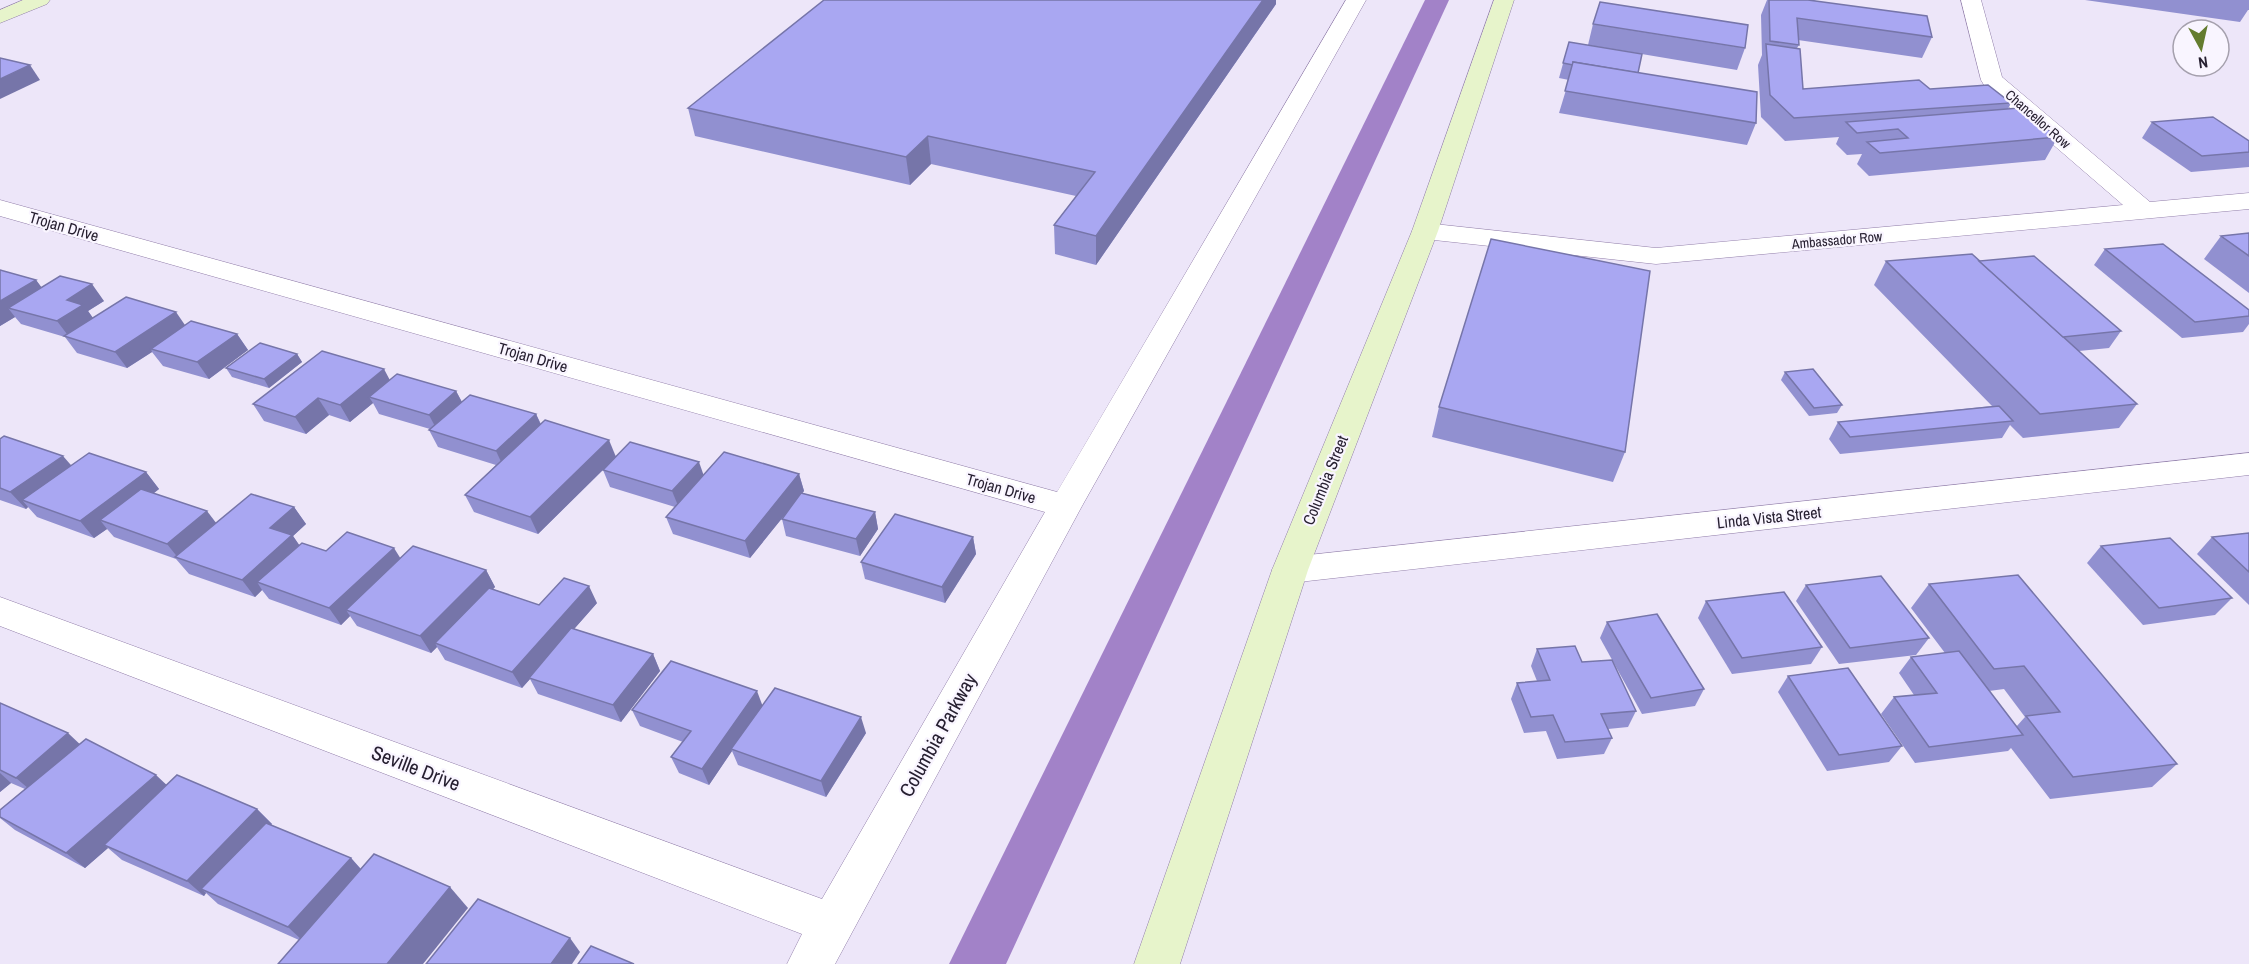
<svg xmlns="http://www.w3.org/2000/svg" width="2249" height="964" font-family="'Archivo Narrow',sans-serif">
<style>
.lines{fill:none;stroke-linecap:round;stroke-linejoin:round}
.canal{fill:#a282c8;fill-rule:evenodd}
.street-casing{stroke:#917ea9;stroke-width:1}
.secondary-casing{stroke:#917ea9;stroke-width:1}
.street{fill:#fff;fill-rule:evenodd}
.secondary{fill:#e7f4cb;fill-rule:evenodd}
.wall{fill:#9190d0;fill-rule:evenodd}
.shaded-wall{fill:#7675a9}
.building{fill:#a9a7f2;stroke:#7675a9;stroke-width:1.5}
.labels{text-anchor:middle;stroke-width:4.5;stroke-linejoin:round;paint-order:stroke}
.far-street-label{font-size:14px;fill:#272031;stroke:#f9f5ff}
.street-label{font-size:16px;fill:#272031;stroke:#f9f5ff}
.near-street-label{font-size:20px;fill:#272031;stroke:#f9f5ff}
</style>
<rect width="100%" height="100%" fill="#ede6f9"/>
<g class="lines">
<!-- canal -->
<path class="canal" d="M 1425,0 L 1449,0 L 1006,964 L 949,964 Z"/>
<!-- street casing -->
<g class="street-casing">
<g id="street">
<path d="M 1346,0 L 1366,0 L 1082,506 L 835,964 L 787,964 L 802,934 L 0,626 L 0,597 L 822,899 L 1045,512 L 0,216 L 0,200 L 1057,492 Z"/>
<path d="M 1961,0 L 1981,0 L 2002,77 L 2150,202 L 2249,193 L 2249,209 L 1656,264 L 1425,239 L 1416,237 L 1412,231 L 1416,225 L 1425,223 L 1656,248 L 2123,205 L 1984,85 L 1981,80 Z"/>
<path d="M 2249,453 L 2249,475 L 1290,583 L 1277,579 L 1272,570 L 1277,561 L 1290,557 Z"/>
</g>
</g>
<!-- secondary casing -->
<g class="secondary-casing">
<g id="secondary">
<path d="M 23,0 L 50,0 L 47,4 L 0,23 L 0,10 Z"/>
<path d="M 1494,0 L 1514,0 L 1438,231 L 1308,570 L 1180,964 L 1134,964 L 1272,570 L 1412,231 Z"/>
</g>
</g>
<!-- street -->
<use href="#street" class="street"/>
<!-- secondary -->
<use href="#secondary" class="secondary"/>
</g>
<!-- wall -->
<g class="wall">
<path d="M 824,0 L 1276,0 L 1276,4 L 1096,265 L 1055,254 L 1054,225 L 1076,196 L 931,164 L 910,185 L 695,136 L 688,108 Z"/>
<path d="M 1767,0 L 1813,0 L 1932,37 L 1922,58 L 1798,40 L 1799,45 L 1797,48 L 1803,89 L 1930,89 L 2011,103 L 2008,109 L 2058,137 L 2045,160 L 1869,176 L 1857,164 L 1862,154 L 1847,155 L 1836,144 L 1839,137 L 1785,141 L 1761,117 L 1758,65 L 1762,55 L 1761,15 Z"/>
<path d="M 2085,0 L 2249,0 L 2249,10 L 2248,10 L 2240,22 Z"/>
<path d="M 1593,24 L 1745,48 L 1737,70 L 1588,45 Z"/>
<path d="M 1569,42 L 1756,123 L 1747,145 L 1559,113 L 1569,80 L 1559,78 Z"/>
<path d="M 2152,122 L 2249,141 L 2249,167 L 2191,172 L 2142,138 Z"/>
<path d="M 2249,233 L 2249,293 L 2204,259 L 2221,236 Z"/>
<path d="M 2105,249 L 2249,310 L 2249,324 L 2243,332 L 2182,338 L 2094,265 Z"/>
<path d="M 1886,261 L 1979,261 L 2121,331 L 2109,348 L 2079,351 L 2137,404 L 2119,428 L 2023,438 L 2010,425 L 2002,438 L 1840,454 L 1829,439 L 1838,422 L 1992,406 L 1874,285 Z"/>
<path d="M 0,270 L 36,280 L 41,287 L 104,301 L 88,311 L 93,318 L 185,325 L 237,334 L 248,350 L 209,379 L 163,366 L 152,352 L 127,368 L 77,353 L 65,337 L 21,324 L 15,317 L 0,326 Z"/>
<path d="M 297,354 L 302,362 L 269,388 L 232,377 L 226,368 Z"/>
<path d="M 1785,372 L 1842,405 L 1837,413 L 1809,416 L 1781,380 Z"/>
<path d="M 390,380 L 456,391 L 462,402 L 536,414 L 541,424 L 616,456 L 703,475 L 799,474 L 804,491 L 802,493 L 875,512 L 878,529 L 860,556 L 786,536 L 782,519 L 795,502 L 750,558 L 673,534 L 666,517 L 675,507 L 610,487 L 603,470 L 610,463 L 538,534 L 474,512 L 465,495 L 496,465 L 438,447 L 429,430 L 430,429 L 379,414 L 373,403 L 350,422 L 329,415 L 306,434 L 264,421 L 253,404 Z"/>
<path d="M 1439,407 L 1625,452 L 1613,482 L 1432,437 Z"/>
<path d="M 0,439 L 71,465 L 146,472 L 159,489 L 154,493 L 216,523 L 294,507 L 306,524 L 293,536 L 299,545 L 326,551 L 400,558 L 486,570 L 495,587 L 493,589 L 539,605 L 597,603 L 574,629 L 653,654 L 660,671 L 621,722 L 538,694 L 530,679 L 522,688 L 445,660 L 437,647 L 431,653 L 357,626 L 350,616 L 341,625 L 269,599 L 262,590 L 255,597 L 189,574 L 176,559 L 114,537 L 107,529 L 94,538 L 37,517 L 28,507 L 26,509 L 0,500 Z"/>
<path d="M 2249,533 L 2249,605 L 2197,554 L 2212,537 Z"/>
<path d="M 973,537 L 976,554 L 945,603 L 865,579 L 861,562 Z"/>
<path d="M 2101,546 L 2232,598 L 2215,615 L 2143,625 L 2087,563 Z"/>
<path d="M 1929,584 L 2177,764 L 2152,787 L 2050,799 L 2011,748 L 2008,751 L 1915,763 L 1881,714 L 1894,697 L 1914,695 L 1899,673 L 1911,657 L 1945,653 L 1911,608 ZM 2004,689 L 2025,717 L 2016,727 L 1989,691 Z"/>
<path d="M 1806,585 L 1929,638 L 1916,655 L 1839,664 L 1796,601 Z"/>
<path d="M 1706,601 L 1822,647 L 1811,664 L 1732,674 L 1698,618 Z"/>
<path d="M 1607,622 L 1704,689 L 1695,706 L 1642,714 L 1600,638 Z"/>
<path d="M 1537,649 L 1582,662 L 1636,711 L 1628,727 L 1608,729 L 1612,738 L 1604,754 L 1557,759 L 1546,731 L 1524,733 L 1511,699 L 1517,683 L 1537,681 L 1531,666 Z"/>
<path d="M 1788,676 L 1902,746 L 1889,762 L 1827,771 L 1778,692 Z"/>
<path d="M 0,703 L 79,744 L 167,785 L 257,809 L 272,824 L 271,825 L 351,858 L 361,869 L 468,908 L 299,940 L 218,904 L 206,893 L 204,896 L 122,860 L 108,848 L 85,868 L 15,830 L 0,818 L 0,810 L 25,789 L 11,783 L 0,792 Z"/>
<path d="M 762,705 L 866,733 L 826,797 L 738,765 L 732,751 L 709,785 L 679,773 L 671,757 L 683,742 L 640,726 L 632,710 Z"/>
</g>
<!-- shaded-wall -->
<g class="shaded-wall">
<path d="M 1263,0 L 1276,0 L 1276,4 L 1096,265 L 1096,236 Z"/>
<path d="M 30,65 L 40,80 L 0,99 L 0,79 Z"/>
<path d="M 928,136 L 931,164 L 910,185 L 906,157 Z"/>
<path d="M 36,280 L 48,296 L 8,308 L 15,317 L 0,326 L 0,301 Z"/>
<path d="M 92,284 L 104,301 L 88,311 L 95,321 L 70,338 L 57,321 L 67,300 Z"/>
<path d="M 176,312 L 187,328 L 151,349 L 152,352 L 127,368 L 115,352 Z"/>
<path d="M 237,334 L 248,350 L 209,379 L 197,362 Z"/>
<path d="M 297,354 L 302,362 L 269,388 L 264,379 Z"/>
<path d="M 384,369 L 393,386 L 369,397 L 373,403 L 350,422 L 340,405 Z"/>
<path d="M 456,391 L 465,408 L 438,432 L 429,415 Z"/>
<path d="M 318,398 L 329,415 L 306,434 L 295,417 Z"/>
<path d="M 536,414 L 543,430 L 504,468 L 496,451 Z"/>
<path d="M 609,440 L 616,457 L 538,534 L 530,517 Z"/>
<path d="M 63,456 L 77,472 L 22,500 L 28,507 L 26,509 L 10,492 Z"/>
<path d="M 699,462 L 705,479 L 679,508 L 672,491 Z"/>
<path d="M 146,472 L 159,489 L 112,525 L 100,520 L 107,529 L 94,538 L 80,521 Z"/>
<path d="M 799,474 L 804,491 L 750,558 L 745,541 Z"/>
<path d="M 294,507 L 306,524 L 293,536 L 304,552 L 257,582 L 262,590 L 255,597 L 242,580 L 270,528 Z"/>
<path d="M 207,511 L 220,528 L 179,559 L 167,544 Z"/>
<path d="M 875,512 L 878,529 L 860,556 L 856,539 Z"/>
<path d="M 973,537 L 976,554 L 945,603 L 942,587 Z"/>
<path d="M 394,548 L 404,564 L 346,610 L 350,616 L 341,625 L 329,608 Z"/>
<path d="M 486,570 L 495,587 L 439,645 L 435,643 L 437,647 L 431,653 L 420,636 Z"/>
<path d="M 589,586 L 597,603 L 531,678 L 529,678 L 530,679 L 522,688 L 512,672 Z"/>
<path d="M 653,654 L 660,671 L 621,722 L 613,705 Z"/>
<path d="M 757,691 L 763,707 L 731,749 L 732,751 L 709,785 L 702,769 Z"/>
<path d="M 861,717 L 866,733 L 826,797 L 821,781 Z"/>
<path d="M 68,733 L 85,749 L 35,794 L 16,778 Z"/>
<path d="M 0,773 L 11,783 L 0,792 Z"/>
<path d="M 156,775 L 172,790 L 104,845 L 108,848 L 85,868 L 66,853 Z"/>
<path d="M 257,809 L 272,824 L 207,892 L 201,889 L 206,893 L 204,896 L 187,881 Z"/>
<path d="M 351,858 L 364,873 L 304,942 L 288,927 Z"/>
<path d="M 450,887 L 468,908 L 423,964 L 387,964 Z"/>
<path d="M 570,938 L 580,952 L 572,964 L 551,964 Z"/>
</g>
<!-- building -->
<g class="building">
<path d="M 824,0 L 1263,0 L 1096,236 L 1054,225 L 1095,172 L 928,136 L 906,157 L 688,108 Z"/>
<path d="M 1769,0 L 1808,0 L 1927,16 L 1932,37 L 1797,18 L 1799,45 L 1770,41 Z"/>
<path d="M 1600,2 L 1748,25 L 1745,48 L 1593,24 Z"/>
<path d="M 1569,42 L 1642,54 L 1638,73 L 1573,62 L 1573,65 L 1563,63 Z"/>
<path d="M 1766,44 L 1800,49 L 1803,89 L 1919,80 L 1930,89 L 1988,85 L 2011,103 L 1794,118 L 1770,95 Z"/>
<path d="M 0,58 L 30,65 L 0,79 Z"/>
<path d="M 1573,62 L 1757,92 L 1756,123 L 1565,91 Z"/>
<path d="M 2019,108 L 2058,137 L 1880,153 L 1867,142 L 1908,138 L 1898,129 L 1857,133 L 1846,122 Z"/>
<path d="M 2213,117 L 2249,141 L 2249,152 L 2202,156 L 2152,122 Z"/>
<path d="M 2249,233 L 2249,256 L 2221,236 Z"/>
<path d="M 1491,239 L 1650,271 L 1625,452 L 1439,407 Z"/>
<path d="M 2163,244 L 2249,310 L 2249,316 L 2195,322 L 2105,249 Z"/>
<path d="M 1972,254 L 2137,404 L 2040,414 L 1886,261 Z"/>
<path d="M 2034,256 L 2121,331 L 2063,337 L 1979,261 Z"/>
<path d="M 0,270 L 36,280 L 0,301 Z"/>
<path d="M 60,276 L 92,284 L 67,300 L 83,305 L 57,321 L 8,308 Z"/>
<path d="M 126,297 L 176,312 L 115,352 L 64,336 Z"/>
<path d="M 191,321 L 237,334 L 197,362 L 151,349 Z"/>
<path d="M 260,343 L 297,354 L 264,379 L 226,368 Z"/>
<path d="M 322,351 L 384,369 L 340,405 L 318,398 L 295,417 L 253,404 Z"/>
<path d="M 1813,369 L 1842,405 L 1814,408 L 1785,372 Z"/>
<path d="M 397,374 L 456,391 L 429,415 L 369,397 Z"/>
<path d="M 470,395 L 536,414 L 496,451 L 429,430 Z"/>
<path d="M 1999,406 L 2013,421 L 1850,437 L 1838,422 Z"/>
<path d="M 545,420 L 609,440 L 530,517 L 465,495 Z"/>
<path d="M 4,436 L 63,456 L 10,492 L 0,488 L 0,439 Z"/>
<path d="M 630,442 L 699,462 L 672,491 L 603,470 Z"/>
<path d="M 724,452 L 799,474 L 745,541 L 666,517 Z"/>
<path d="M 89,453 L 146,472 L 80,521 L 22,500 Z"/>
<path d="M 141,489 L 207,511 L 167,544 L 100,520 Z"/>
<path d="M 801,493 L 875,512 L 856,539 L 782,519 Z"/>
<path d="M 251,494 L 294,507 L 270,528 L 292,535 L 242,580 L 175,557 Z"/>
<path d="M 895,514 L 973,537 L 942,587 L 861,562 Z"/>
<path d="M 347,532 L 394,548 L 329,608 L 257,582 L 302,543 L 326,551 Z"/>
<path d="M 2249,533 L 2249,572 L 2212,537 Z"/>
<path d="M 2170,538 L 2232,598 L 2159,608 L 2101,546 Z"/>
<path d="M 413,546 L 486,570 L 420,636 L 346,610 Z"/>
<path d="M 2018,575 L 2177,764 L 2073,777 L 2026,716 L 2060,712 L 2024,666 L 1994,669 L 1929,584 Z"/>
<path d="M 1881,576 L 1929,638 L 1850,648 L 1806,585 Z"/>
<path d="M 564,578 L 589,586 L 512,672 L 435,643 L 489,588 L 539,605 Z"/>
<path d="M 1784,592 L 1822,647 L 1742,658 L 1706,601 Z"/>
<path d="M 1657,614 L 1704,689 L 1651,698 L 1607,622 Z"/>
<path d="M 571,628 L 653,654 L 613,705 L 529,678 Z"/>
<path d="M 1575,646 L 1582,662 L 1612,660 L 1636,711 L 1601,714 L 1612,738 L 1565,742 L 1553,715 L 1531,717 L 1517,683 L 1550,680 L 1537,649 Z"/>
<path d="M 1959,651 L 2023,735 L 1929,747 L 1894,697 L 1937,693 L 1911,657 Z"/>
<path d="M 671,661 L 757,691 L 702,769 L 671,757 L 691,731 L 632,710 Z"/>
<path d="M 1848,668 L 1902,746 L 1839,755 L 1788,676 Z"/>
<path d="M 775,688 L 861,717 L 821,781 L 731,749 Z"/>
<path d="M 0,703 L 68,733 L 16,778 L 0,770 Z"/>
<path d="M 86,739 L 156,775 L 66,853 L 0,817 L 0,810 Z"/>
<path d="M 177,775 L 257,809 L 187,881 L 104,845 Z"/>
<path d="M 266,823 L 351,858 L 288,927 L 201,889 Z"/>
<path d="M 374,854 L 450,887 L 387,964 L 278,964 Z"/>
<path d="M 478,899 L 570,938 L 551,964 L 426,964 Z"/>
<path d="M 591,946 L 634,964 L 578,964 Z"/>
</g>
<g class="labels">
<!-- far-street labels -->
<g class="far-street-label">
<text transform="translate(2038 119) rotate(41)" y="5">Chancellor Row</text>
<text transform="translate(1837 240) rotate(-5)" y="5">Ambassador Row</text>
</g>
<!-- street labels -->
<g class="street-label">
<text transform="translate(64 226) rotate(16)" y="6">Trojan Drive</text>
<text transform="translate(533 357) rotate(16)" y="6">Trojan Drive</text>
<text transform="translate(1325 480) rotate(-68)" y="6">Columbia Street</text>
<text transform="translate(1001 488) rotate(16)" y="6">Trojan Drive</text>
<text transform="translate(1769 517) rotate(-6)" y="6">Linda Vista Street</text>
</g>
<!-- near-street labels -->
<g class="near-street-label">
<text transform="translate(938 735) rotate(-61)" y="7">Columbia Parkway</text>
<text transform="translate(416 768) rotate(21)" y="7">Seville Drive</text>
</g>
</g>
<!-- north arrow -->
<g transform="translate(2201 48) rotate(172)"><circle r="28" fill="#f9f5ff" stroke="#a5a0ad" stroke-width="1.5"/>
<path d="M0-4.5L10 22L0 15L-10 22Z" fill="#647c2f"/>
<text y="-9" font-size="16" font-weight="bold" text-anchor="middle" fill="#272031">N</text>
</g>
</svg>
